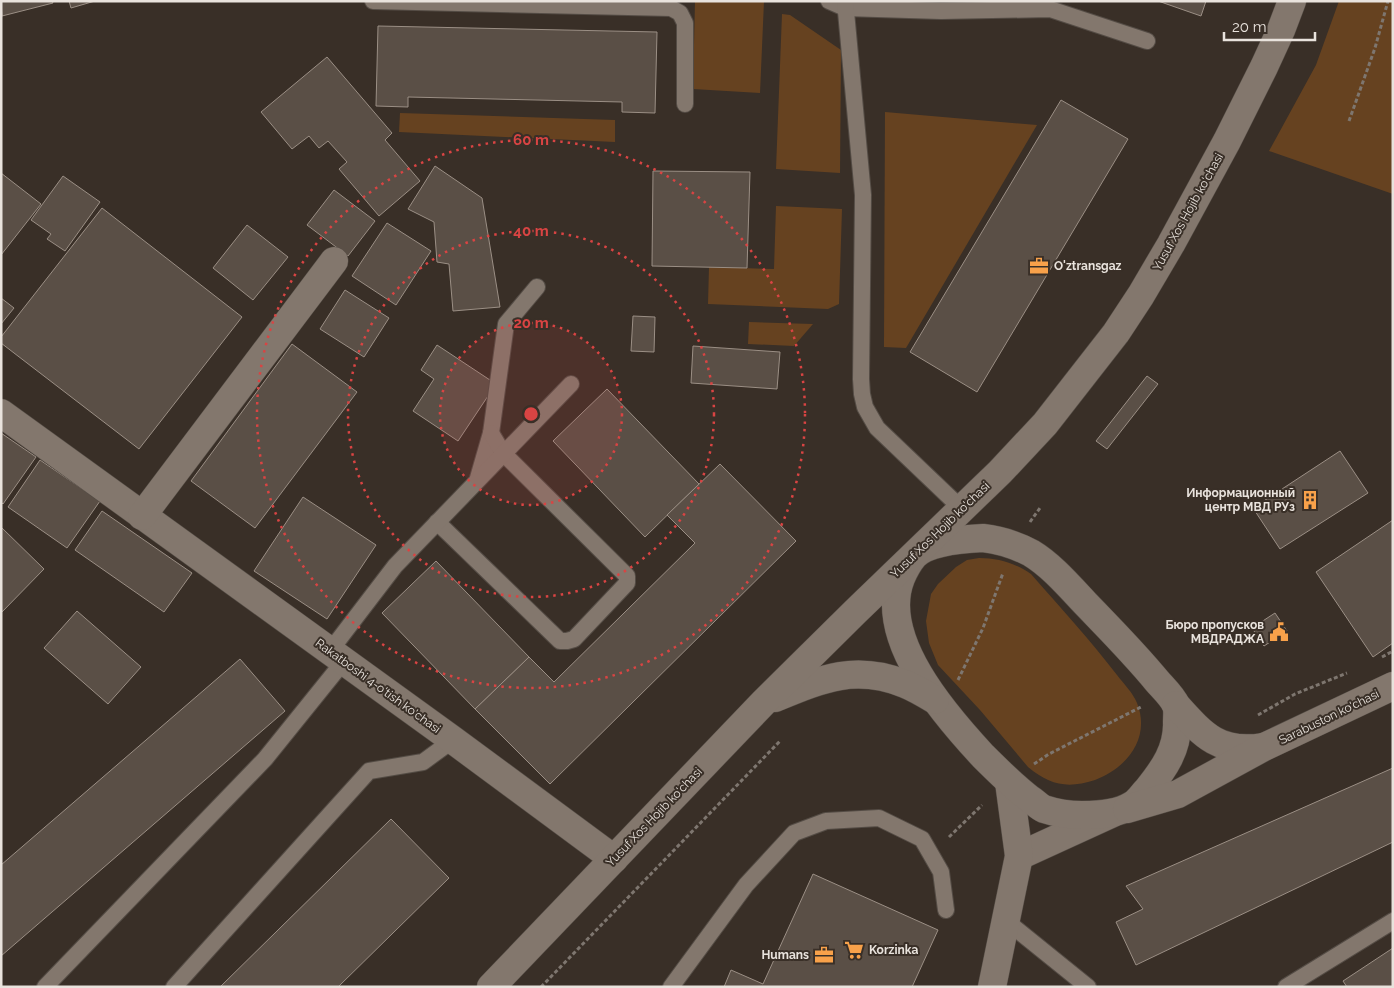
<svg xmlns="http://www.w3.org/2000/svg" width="1394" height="988" font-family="Raleway,sans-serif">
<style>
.green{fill:#664220}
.building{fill:#5a4f46;stroke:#9b8f85}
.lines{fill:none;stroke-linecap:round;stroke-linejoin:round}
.lane-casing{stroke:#544c45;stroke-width:18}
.street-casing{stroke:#544c45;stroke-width:29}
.secondary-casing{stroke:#544c45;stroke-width:29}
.path{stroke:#7e766f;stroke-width:3;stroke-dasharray:4 2.5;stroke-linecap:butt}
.lane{stroke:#83776d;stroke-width:16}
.street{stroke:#83776d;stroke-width:28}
.secondary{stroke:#83776d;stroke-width:28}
.ring{fill:none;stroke:#d94443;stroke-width:2.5;stroke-dasharray:2.5 5}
.labels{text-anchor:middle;stroke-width:4;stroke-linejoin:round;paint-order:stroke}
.street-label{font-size:12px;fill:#e9e3dd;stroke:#392f27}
.poi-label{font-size:12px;font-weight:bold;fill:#e9e3dd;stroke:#392f27;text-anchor:end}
.centre{fill:#d94443;stroke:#392f27;stroke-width:2.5}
.ring-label{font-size:15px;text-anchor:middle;font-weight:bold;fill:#d94443;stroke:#392f27;stroke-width:4;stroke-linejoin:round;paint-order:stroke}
</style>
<rect width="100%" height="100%" fill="#392f27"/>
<!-- green -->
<g class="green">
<path d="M 695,1 L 764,1 L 760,93 L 693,89 Z"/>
<path d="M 1339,1 L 1393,1 L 1393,194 L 1269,151 L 1316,65 Z"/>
<path d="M 782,14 L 790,15 L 841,50 L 840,173 L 776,169 Z"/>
<path d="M 885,112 L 1037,125 L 906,348 L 884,347 Z"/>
<path d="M 400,113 L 615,120 L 615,142 L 399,132 Z"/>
<path d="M 776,206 L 842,209 L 839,304 L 828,309 L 708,304 L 709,267 L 774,269 Z"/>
<path d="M 749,322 L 813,324 L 794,346 L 748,344 Z"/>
<path d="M 979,558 C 998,558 1015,563 1031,574 C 1060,607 1090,640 1117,675 C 1124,684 1133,693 1137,703 C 1151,738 1127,768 1095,780 C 1067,789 1050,785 1028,767 L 980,710 L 938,665 L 929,643 L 926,621 L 931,594 L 938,584 L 956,567 L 967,560 Z"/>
</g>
<!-- building -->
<g class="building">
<path d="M 1,1 L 52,1 L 53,3 L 2,16 Z"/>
<path d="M 69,1 L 95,1 L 71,8 Z"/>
<path d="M 1158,1 L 1206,1 L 1201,16 Z"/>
<path d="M 378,26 L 657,32 L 655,113 L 622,112 L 622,102 L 408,97 L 408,107 L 376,106 Z"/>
<path d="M 327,57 L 392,133 L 385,140 L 420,181 L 379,216 L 339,169 L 347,162 L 328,141 L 319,148 L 309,136 L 292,149 L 261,112 Z"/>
<path d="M 1061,100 L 1128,139 L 977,392 L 910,352 Z"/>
<path d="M 435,166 L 482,198 L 500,307 L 453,311 L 449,264 L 437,262 L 434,222 L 408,209 Z"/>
<path d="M 653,171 L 750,172 L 747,268 L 652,266 Z"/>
<path d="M 1,173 L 41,204 L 1,255 Z"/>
<path d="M 63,176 L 100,202 L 65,251 L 47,239 L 51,234 L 31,220 Z"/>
<path d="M 334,190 L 375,221 L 348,256 L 307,225 Z"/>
<path d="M 102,208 L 242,317 L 139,449 L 1,343 L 1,337 Z"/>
<path d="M 387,223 L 431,251 L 396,305 L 352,276 Z"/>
<path d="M 247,225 L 288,257 L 253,300 L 213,268 Z"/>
<path d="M 345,290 L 389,318 L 364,357 L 320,329 Z"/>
<path d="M 1,298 L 14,308 L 1,324 Z"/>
<path d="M 633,316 L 655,317 L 654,352 L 631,351 Z"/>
<path d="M 292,344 L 357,392 L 255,528 L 191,481 Z"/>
<path d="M 437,345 L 496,384 L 458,441 L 413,411 L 434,379 L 421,370 Z"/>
<path d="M 693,346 L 780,352 L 777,389 L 691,383 Z"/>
<path d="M 1147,376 L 1158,384 L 1107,449 L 1096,441 Z"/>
<path d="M 607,389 L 699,484 L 645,537 L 553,441 Z"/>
<path d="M 1,433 L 36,457 L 3,504 L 1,502 Z"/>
<path d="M 1340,451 L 1368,493 L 1280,549 L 1253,508 Z"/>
<path d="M 40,460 L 100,501 L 67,548 L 8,507 Z"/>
<path d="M 720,464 L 796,541 L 550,784 L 475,709 L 529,657 L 554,682 L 695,543 L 667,515 Z"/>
<path d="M 303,497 L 376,545 L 327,619 L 254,571 Z"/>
<path d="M 102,511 L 192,573 L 164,612 L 75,550 Z"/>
<path d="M 1393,520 L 1393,643 L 1373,657 L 1316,572 Z"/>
<path d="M 1,527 L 44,569 L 1,613 Z"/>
<path d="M 436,561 L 529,657 L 475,709 L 382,613 Z"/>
<path d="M 77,611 L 141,667 L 108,704 L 44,648 Z"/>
<path d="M 1275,613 L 1287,631 L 1264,646 L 1252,628 Z"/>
<path d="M 240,659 L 285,711 L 1,956 L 1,865 Z"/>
<path d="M 1393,768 L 1393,842 L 1136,965 L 1116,922 L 1143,909 L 1126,886 Z"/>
<path d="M 391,819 L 449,878 L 338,987 L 220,987 Z"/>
<path d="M 813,874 L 938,930 L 912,987 L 724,987 L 731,970 L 763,984 Z"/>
<path d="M 1393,948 L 1393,987 L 1347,987 L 1343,981 Z"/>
</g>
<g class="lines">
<!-- lane casing -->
<g class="lane-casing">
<g id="lane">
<path d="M 373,1 L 671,8 L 680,13 L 685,23 L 685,104"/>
<path d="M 829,1 L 845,8 L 941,11 L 1050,9 L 1147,41"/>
<path d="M 845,1 L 863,195 L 861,379 L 862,394 L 865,407 L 877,428 L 962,509"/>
<path d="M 478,478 L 491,433 L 506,324 L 537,287"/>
<path d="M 437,522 L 560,641 L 567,641 L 574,639 L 627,583 L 627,576 L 503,453 L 491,433"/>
<path d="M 330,651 L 395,566 L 571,384"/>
<path d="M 1005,920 L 1088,987"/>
<path d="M 45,987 L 265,759 L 344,661"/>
<path d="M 174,987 L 369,771 L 423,762 L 453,740"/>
<path d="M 671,987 L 746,885 L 794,833 L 826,821 L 879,818 L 922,839 L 941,872 L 946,910"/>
<path d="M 1286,987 L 1393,921"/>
</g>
</g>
<!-- street casing -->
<g class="street-casing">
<g id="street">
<path d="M 1,413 L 453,740 L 614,859"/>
<path d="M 142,516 L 334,261"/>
<path d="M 1019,856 L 1113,813"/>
<path d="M 992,987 L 1019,856 L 1009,782"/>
</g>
</g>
<!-- secondary casing -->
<g class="secondary-casing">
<g id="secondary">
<path d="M 983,538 C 1000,540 1016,545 1031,553 C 1051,565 1069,586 1085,603 C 1109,628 1134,653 1157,681 C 1163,688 1172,696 1176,705 C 1178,709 1177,717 1177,722 C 1178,749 1164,769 1147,790 C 1142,795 1138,802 1132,805 C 1118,814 1099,815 1082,815 C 1070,815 1056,813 1044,809 C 1039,807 1035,802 1030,799 C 1013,786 998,771 983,756 C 945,715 877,638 901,578 C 904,571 908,563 914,556 C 927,542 964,539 983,538 Z"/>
<path d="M 775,698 C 821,679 855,664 905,684 C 915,688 925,694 935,700"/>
<path d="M 1176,705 C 1203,735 1219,754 1263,747"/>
<path d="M 1127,809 L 1178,794 L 1264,747 L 1393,686"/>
<path d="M 491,987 L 764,702 L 855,612 L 1000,472 L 1045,424 L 1116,333 L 1141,295 L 1171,244 L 1227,141 L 1264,67 L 1281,30 L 1292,1"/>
</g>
</g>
<!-- path -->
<g class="path">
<path d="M 1349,121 L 1375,48 L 1388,1"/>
<path d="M 1030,522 L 1040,508"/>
<path d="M 1382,657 L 1393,651"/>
<path d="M 958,680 L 983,628 L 1003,573"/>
<path d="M 1258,715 L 1295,694 L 1347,673"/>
<path d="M 1034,764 L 1049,754 L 1141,707"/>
<path d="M 949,837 L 982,805"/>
<path d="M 541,987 L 781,740"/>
</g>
<!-- lane -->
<use href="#lane" class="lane"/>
<!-- street -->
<use href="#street" class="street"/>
<!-- secondary -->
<use href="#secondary" class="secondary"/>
</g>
<!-- distance rings -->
<circle cx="531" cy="414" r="91" fill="#d94443" fill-opacity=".12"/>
<g class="ring">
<circle cx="531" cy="414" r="91"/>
<circle cx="531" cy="414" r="183"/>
<circle cx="531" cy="414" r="274"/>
</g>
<!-- icons -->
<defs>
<g id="office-bare" transform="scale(1.5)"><path d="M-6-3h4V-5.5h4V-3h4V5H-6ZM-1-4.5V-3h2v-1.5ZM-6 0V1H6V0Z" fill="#f8a14a" stroke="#392f27" stroke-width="2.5" paint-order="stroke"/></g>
<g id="building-bare" transform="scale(1.5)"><path d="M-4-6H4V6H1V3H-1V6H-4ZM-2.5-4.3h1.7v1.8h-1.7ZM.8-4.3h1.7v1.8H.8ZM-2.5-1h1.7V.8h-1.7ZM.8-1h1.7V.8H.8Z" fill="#f8a14a" stroke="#392f27" stroke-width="2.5" paint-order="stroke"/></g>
<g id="civic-bare" transform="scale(1.5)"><path d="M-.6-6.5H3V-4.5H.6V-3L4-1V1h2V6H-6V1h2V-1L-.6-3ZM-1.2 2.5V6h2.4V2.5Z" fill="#f8a14a" stroke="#392f27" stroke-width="2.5" paint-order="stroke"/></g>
<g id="supermarket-bare" transform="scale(1.5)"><path d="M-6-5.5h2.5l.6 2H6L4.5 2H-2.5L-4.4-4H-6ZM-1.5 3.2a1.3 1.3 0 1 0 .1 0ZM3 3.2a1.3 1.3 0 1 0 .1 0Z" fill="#f8a14a" stroke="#392f27" stroke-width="2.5" paint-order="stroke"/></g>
</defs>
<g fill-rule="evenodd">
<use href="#office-bare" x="1039" y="266"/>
<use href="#building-bare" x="1310" y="500"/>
<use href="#civic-bare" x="1279" y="632"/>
<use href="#supermarket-bare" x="854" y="950"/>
<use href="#office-bare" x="824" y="955"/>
</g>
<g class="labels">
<!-- street labels -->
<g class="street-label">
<text transform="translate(1188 212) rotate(-61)" y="4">Yusuf Xos Hojib ko'chasi</text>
<text transform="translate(940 530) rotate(-44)" y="4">Yusuf Xos Hojib ko'chasi</text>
<text transform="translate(378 686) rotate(36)" y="4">Rakatboshi 4-o'tish ko'chasi</text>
<text transform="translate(1329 717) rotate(-26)" y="4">Sarabuston ko'chasi</text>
<text transform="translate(654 817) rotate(-46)" y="4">Yusuf Xos Hojib ko'chasi</text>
</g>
<!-- poi labels -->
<g class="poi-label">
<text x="1054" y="270" text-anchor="start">O'ztransgaz</text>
<text x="1295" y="497">Информационный<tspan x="1295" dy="14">центр МВД РУз</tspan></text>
<text x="1264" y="629">Бюро пропусков<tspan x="1264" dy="14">МВДРАДЖА</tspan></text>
<text x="869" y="954" text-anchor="start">Korzinka</text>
<text x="809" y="959">Humans</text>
</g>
</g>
<circle cx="531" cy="414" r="8" class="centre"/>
<g class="ring-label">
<text x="531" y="145">60 m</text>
<text x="531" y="236">40 m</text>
<text x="531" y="328">20 m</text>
</g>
<!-- border -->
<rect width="1394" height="988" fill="none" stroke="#e9e3dd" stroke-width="5"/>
<!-- scale -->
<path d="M1224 32v8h91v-8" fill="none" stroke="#e9e3dd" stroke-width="2.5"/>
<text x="1232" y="32" font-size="15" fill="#e9e3dd" stroke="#392f27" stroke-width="4" paint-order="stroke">20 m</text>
</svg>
